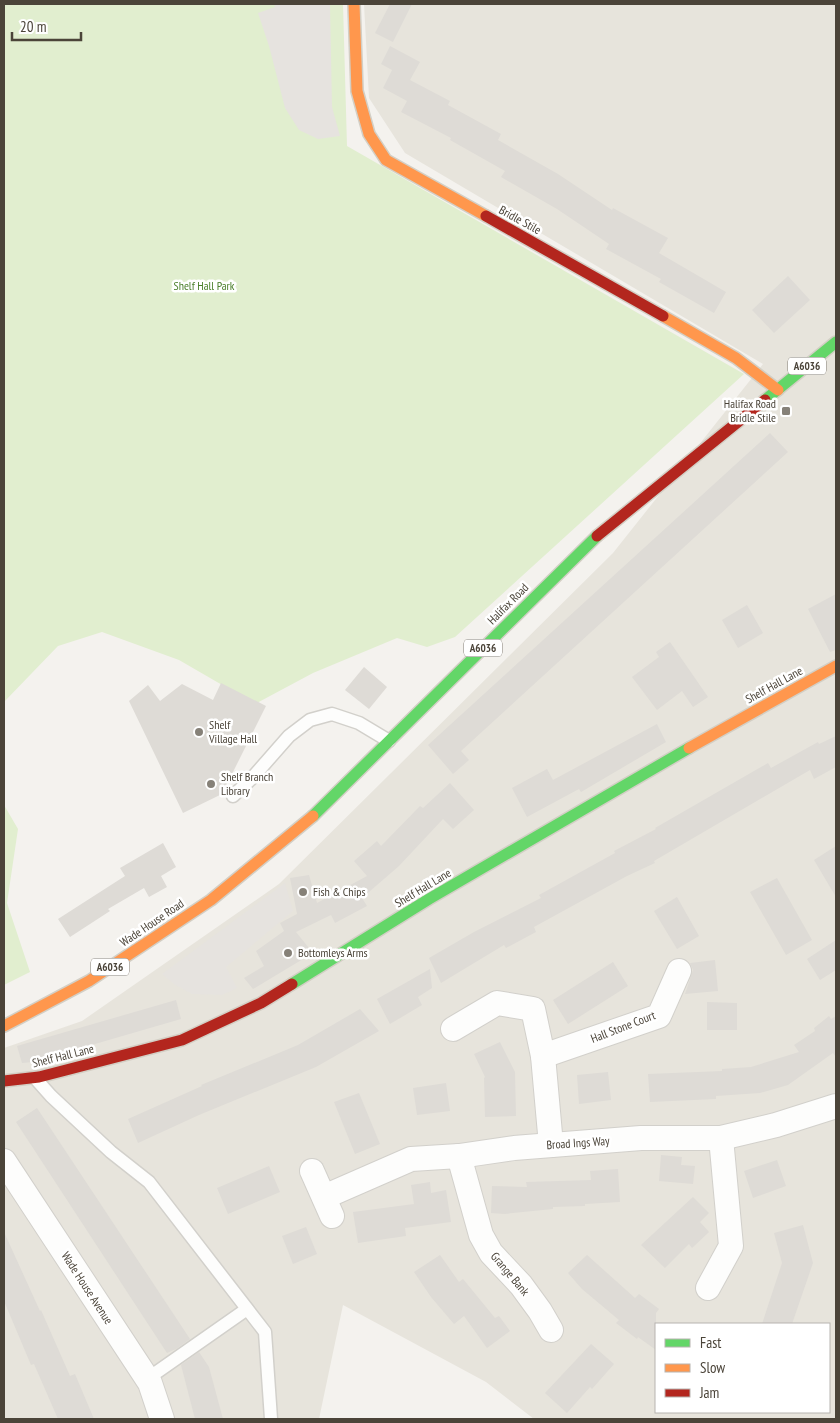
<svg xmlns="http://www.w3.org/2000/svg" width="840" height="1423" font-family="'PT Sans Narrow',sans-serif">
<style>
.residential{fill:#e7e4dc;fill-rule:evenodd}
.green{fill:#e1eecf}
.parking{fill:#e6e3df}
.building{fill:#dedbd6}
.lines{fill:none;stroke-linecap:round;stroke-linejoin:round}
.lane-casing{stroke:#d2d0cb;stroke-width:15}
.street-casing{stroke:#d2d0cb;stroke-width:26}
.fast-casing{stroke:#d3cfc5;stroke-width:14}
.slow-casing{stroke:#d3cfc5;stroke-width:14}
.jam-casing{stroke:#d3cfc5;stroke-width:14}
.lane{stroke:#fdfdfc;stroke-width:12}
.street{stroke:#fdfdfc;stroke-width:24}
.fast{stroke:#63d668;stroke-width:11}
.slow{stroke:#ff974d;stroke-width:11}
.jam{stroke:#b3261e;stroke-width:11}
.poi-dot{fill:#868178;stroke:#fff;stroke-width:2}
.labels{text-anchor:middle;stroke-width:5;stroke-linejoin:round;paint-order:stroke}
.shield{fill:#fff;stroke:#817c74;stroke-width:1}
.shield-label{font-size:11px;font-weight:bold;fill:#4b4439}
.street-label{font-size:12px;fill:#4b4439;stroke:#fff}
.park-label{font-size:12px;fill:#4a7f2a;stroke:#fff}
.poi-label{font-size:12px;fill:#4b4439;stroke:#fff;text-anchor:start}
</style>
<rect width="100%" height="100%" fill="#f4f2ee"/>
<!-- residential -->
<path class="residential" d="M 364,4 L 836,4 L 836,1419 L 534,1419 L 486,1382 L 343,1305 L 319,1419 L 4,1419 L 4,1048 L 82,1021 L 279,884 L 613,553 L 763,364 L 405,153 L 369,98 ZM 656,1324 L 829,1324 L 829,1412 L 656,1412 Z"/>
<!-- green -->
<g class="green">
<path d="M 4,4 L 343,4 L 347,146 L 744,374 L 455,637 L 427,647 L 397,638 L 313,673 L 255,704 L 179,660 L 102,632 L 58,646 L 4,702 Z"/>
<path d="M 4,805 L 18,829 L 7,903 L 30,972 L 4,985 Z"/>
</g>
<!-- parking -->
<g class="parking">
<path d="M 274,4 L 330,4 L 332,107 L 340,136 L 318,139 L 299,130 L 285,108 L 269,46 L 258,13 L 275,7 Z"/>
<path d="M 285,883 L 293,911 L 226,967 L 237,988 L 222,995 L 192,994 L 174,984 L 162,974 Z"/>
</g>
<!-- building -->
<g class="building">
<path d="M 390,4 L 412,4 L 393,42 L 375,33 Z"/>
<path d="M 390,46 L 420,62 L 410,80 L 450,101 L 448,105 L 501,134 L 498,140 L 558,174 L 612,210 L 613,208 L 668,238 L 659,253 L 726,292 L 714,313 L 659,282 L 661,279 L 606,249 L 609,244 L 557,209 L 501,177 L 505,171 L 450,140 L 451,138 L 401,112 L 407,101 L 383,88 L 392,70 L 381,64 Z"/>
<path d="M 788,276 L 810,300 L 774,333 L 752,310 Z"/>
<path d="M 770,433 L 788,452 L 461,751 L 469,760 L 453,774 L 428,745 Z"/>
<path d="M 836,594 L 836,650 L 830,652 L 808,609 Z"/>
<path d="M 747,605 L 763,633 L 738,648 L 722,620 Z"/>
<path d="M 670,642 L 708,697 L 693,707 L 682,691 L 657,710 L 632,677 L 659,657 L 656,652 Z"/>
<path d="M 364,667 L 387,687 L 369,709 L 345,690 Z"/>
<path d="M 221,683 L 266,706 L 222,794 L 183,813 L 129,701 L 148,685 L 160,701 L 182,684 L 213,700 Z"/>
<path d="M 657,724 L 666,742 L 581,792 L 579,789 L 527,817 L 512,788 L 547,769 L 553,780 Z"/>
<path d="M 836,736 L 836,767 L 814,779 L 810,770 L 654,861 L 655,863 L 627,876 L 534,927 L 536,932 L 506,948 L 504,945 L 441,983 L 429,958 L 474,932 L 541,898 L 539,895 L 615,853 L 614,851 L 656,829 L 655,828 L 768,763 L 771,768 L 818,742 L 819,744 Z"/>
<path d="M 450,783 L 474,810 L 453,829 L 443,819 L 399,866 L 362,898 L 367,906 L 335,923 L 331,915 L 296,932 L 313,953 L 253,989 L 244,978 L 264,966 L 256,951 L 284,931 L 280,923 L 297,914 L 290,878 L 309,875 L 317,903 L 367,876 L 354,861 L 377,841 L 381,846 L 420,806 L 423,808 Z"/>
<path d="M 163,843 L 176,867 L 161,876 L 167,887 L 149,897 L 144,888 L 108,909 L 110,911 L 70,937 L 58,919 L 125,876 L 120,868 Z"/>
<path d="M 836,846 L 836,897 L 814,860 Z"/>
<path d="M 777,878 L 812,940 L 786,955 L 750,892 Z"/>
<path d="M 677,897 L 699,936 L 677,949 L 654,911 Z"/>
<path d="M 836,940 L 836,970 L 820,980 L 807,959 Z"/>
<path d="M 715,960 L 718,991 L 685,994 L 693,970 L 690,963 Z"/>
<path d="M 613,962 L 628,986 L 568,1024 L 553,1000 Z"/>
<path d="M 430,969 L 432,988 L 418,997 L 422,1005 L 390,1024 L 377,999 Z"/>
<path d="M 176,1000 L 181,1019 L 33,1062 L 22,1063 L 17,1046 Z"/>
<path d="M 707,1002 L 737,1003 L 737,1030 L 707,1030 Z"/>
<path d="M 360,1009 L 379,1031 L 316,1067 L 199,1115 L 138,1143 L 128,1119 L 202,1086 L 201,1085 L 298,1045 Z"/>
<path d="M 829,1016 L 831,1019 L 836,1016 L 836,1057 L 833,1053 L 788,1085 L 760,1093 L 716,1096 L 716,1099 L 650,1102 L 648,1074 L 722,1071 L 722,1069 L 751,1067 L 799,1052 L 794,1045 L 815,1031 L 814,1028 Z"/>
<path d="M 500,1042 L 515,1072 L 516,1116 L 485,1117 L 484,1078 L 485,1077 L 474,1054 Z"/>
<path d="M 608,1072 L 611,1100 L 579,1104 L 577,1075 Z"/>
<path d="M 446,1083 L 450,1111 L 417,1115 L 413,1088 Z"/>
<path d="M 359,1093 L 380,1144 L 355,1154 L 334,1102 Z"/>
<path d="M 37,1108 L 190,1339 L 176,1349 L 167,1353 L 16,1122 Z"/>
<path d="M 661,1155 L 682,1157 L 681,1165 L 695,1166 L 693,1184 L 659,1181 Z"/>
<path d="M 777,1160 L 786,1186 L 753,1198 L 744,1171 Z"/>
<path d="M 269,1166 L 280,1192 L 228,1214 L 217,1188 Z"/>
<path d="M 618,1169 L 620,1202 L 585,1204 L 585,1206 L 553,1207 L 553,1209 L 504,1214 L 491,1213 L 492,1186 L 527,1187 L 526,1182 L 591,1180 L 590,1171 Z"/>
<path d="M 430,1182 L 431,1193 L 446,1190 L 451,1222 L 405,1228 L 406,1236 L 358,1243 L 353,1212 L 414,1204 L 411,1185 Z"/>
<path d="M 693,1197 L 709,1213 L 700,1222 L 709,1232 L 692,1248 L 689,1244 L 665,1268 L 641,1245 Z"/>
<path d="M 803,1225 L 813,1263 L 792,1324 L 762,1324 L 782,1263 L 774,1233 Z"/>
<path d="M 306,1227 L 317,1254 L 293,1264 L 282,1236 Z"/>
<path d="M 4,1232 L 40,1311 L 41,1310 L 70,1376 L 75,1374 L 94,1419 L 58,1419 L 34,1364 L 31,1365 L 4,1301 Z"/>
<path d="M 440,1255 L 459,1282 L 463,1279 L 495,1318 L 499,1316 L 510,1331 L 487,1348 L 464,1316 L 454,1324 L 431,1297 L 414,1272 Z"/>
<path d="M 587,1255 L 635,1298 L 639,1294 L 659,1309 L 656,1313 L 656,1350 L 638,1337 L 637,1339 L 616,1323 L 619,1320 L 582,1289 L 568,1273 Z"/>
<path d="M 591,1344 L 614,1364 L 592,1389 L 590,1387 L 567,1413 L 545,1393 Z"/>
<path d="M 199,1352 L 209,1367 L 223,1419 L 195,1419 L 181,1365 Z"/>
</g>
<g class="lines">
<!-- lane casing -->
<g class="lane-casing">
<g id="lane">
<path d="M 233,796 L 253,777 L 289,736 L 310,720 L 332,714 L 359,723 L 389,741"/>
<path d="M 35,1078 L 51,1096 L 111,1152 L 149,1182 L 265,1332 L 271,1419"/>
<path d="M 147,1379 L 247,1309"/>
</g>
</g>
<!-- street casing -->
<g class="street-casing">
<g id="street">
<path d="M 453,1029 L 497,1003 L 533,1009 L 543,1056 L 551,1145"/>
<path d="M 543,1056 L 659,1016 L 679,971"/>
<path d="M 459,1156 L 481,1235 L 491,1253 L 521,1285 L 540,1311 L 551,1330"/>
<path d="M 4,1161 L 150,1383 L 162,1419"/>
<path d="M 312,1171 L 332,1216"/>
<path d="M 324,1197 L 411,1159 L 459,1156 L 514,1148 L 641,1138 L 721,1138 L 776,1125 L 836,1106"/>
<path d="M 708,1288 L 731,1246 L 721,1138"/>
</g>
</g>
<!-- fast casing -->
<g class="fast-casing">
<g id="fast">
<path d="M 765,400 L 836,342"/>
<path d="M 313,816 L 597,536"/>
<path d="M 292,984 L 429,899 L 689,748"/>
</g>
</g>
<!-- slow casing -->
<g class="slow-casing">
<g id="slow">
<path d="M 354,4 L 357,91 L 369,134 L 386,160 L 486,216"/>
<path d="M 663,316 L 736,358 L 778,390"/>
<path d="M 689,748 L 836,666"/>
<path d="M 4,1026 L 89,981 L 211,900 L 313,816"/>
</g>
</g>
<!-- jam casing -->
<g class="jam-casing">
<g id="jam">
<path d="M 486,216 L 663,316"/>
<path d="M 597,536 L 765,400"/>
<path d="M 4,1081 L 39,1077 L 182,1040 L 261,1003 L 292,984"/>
</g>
</g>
<!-- lane -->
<use href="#lane" class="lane"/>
<!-- street -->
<use href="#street" class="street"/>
<!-- fast -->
<use href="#fast" class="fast"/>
<!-- slow -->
<use href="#slow" class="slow"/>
<!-- jam -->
<use href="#jam" class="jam"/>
</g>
<!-- markers -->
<g class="poi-dot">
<rect x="781" y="406" width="10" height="10" rx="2.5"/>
<circle cx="199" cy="732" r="5"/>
<circle cx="211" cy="784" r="5"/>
<circle cx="303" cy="892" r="5"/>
<circle cx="288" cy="953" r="5"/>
</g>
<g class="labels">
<!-- shield labels -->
<g class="shield">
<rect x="788" y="357.5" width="38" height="17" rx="4"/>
<rect x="464" y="639.5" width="38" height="17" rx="4"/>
<rect x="91" y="958.5" width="38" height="17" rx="4"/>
</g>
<g class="shield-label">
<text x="807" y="370">A6036</text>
<text x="483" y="652">A6036</text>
<text x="110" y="971">A6036</text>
</g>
<!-- street labels -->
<g class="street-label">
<text transform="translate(520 220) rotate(29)" y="4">Bridle Stile</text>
<text transform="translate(508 604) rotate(-45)" y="4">Halifax Road</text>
<text transform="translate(774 685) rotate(-29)" y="4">Shelf Hall Lane</text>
<text transform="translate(423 888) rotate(-31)" y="4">Shelf Hall Lane</text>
<text transform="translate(152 923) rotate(-34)" y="4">Wade House Road</text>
<text transform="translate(623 1027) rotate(-21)" y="4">Hall Stone Court</text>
<text transform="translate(63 1056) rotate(-14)" y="4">Shelf Hall Lane</text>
<text transform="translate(578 1143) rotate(-4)" y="4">Broad Ings Way</text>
<text transform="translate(510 1274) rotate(50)" y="4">Grange Bank</text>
<text transform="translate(87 1288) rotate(57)" y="4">Wade House Avenue</text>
</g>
<!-- park labels -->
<g class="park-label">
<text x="204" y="290">Shelf Hall Park</text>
</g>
<!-- poi labels -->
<g class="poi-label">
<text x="776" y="408" text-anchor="end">Halifax Road<tspan x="776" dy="14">Bridle Stile</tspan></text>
<text x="209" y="729">Shelf<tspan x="209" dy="14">Village Hall</tspan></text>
<text x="221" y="781">Shelf Branch<tspan x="221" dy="14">Library</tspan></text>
<text x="313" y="896">Fish &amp; Chips</text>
<text x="298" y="957">Bottomleys Arms</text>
</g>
</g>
<!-- border -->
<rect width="840" height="1423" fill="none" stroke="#4b4439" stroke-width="10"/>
<!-- legend -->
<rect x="655" y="1323" width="175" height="90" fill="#ffffff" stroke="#b7b4b0"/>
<rect x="665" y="1339" width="25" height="8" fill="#63d668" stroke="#b7b4b0"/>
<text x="700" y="1348" font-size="15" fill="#4b4439">Fast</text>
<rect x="665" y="1364" width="25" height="8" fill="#ff974d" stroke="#b7b4b0"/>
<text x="700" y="1373" font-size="15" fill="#4b4439">Slow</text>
<rect x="665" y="1389" width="25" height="8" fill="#b3261e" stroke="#b7b4b0"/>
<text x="700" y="1398" font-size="15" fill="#4b4439">Jam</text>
<!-- scale -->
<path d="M12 32v8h69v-8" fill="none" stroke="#4b4439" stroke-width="2.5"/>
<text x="20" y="32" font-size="15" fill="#4b4439" stroke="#ffffff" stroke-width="4" paint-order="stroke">20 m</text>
</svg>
